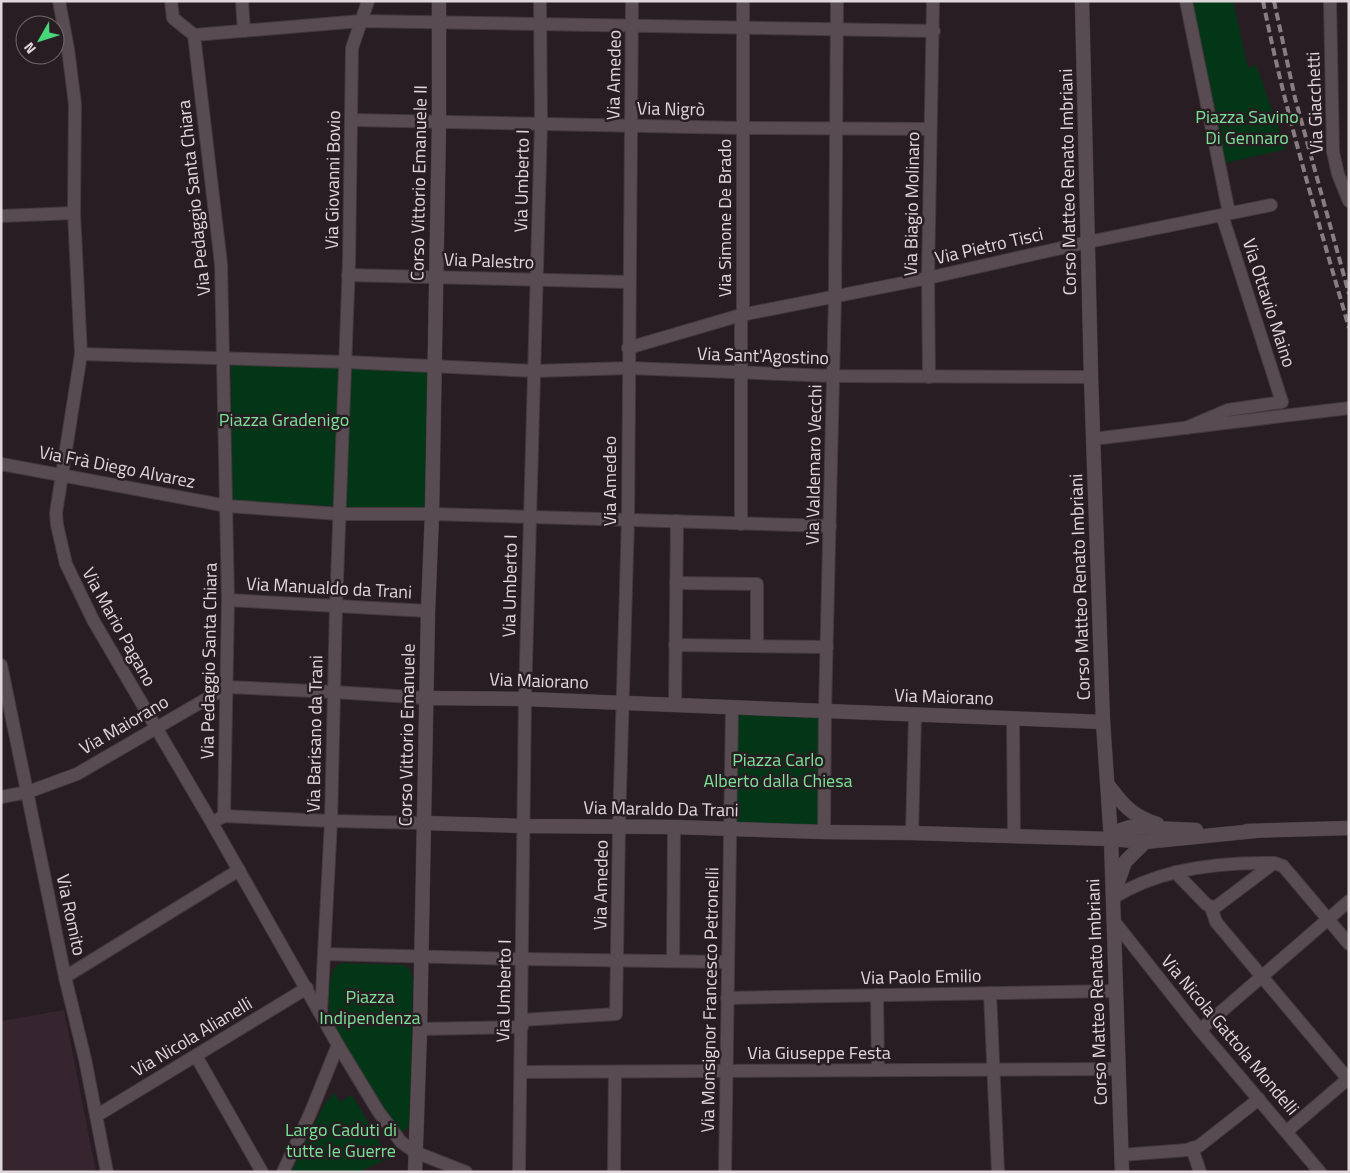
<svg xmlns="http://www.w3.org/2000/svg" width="1350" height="1173" font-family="'Titillium Web',sans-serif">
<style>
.built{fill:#36252f}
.green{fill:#033617}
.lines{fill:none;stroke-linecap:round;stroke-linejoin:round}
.minor-casing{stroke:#43393e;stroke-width:14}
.tertiary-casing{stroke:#43393e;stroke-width:15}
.minor{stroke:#594b52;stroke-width:12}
.tertiary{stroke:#594b52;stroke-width:14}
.rail{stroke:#887d83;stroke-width:4;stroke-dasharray:8 4;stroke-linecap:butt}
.labels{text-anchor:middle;stroke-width:5;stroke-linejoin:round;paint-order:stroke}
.street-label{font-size:18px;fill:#e0d7db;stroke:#291d24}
.park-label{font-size:18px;fill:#79e496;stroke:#291d24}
</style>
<rect width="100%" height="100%" fill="#291d24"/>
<!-- built -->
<path class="built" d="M 64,1010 L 96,1172 L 1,1172 L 1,1021 Z"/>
<!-- green -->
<g class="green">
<path d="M 1192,1 L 1233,1 L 1248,68 L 1256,65 L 1286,149 L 1226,163 Z"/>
<path d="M 231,365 L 339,368 L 334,506 L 232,500 Z"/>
<path d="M 350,368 L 428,370 L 427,509 L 346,508 Z"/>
<path d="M 737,712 L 822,714 L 819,827 L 735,825 Z"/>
<path d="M 341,963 L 404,965 L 410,970 L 413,978 L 410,1124 L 406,1130 L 401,1132 L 396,1127 L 332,1024 C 328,1012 328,983 333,971 C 335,967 337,966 341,963 Z"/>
<path d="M 334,1093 L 340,1102 L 352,1095 L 389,1158 L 359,1172 L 291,1172 L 325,1103 Z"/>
</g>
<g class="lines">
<!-- minor casing -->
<g class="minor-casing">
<g id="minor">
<path d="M 59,1 L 68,49 L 75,104 L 74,213 L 81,354 L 56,513 L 57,525 L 66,564 L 93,620 L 212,823 L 338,1045 L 378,1111 L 401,1142 L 415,1152 L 466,1172"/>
<path d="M 171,1 L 173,18 L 194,35"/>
<path d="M 242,1 L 244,31"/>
<path d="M 743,1 L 743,315"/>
<path d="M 1186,1 L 1229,213"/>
<path d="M 1330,1 L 1333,152 L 1338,174 L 1349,201"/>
<path d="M 194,35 L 221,264 L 228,600 L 224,816"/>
<path d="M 194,35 L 361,21 L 934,31"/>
<path d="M 352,120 L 742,128 L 930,129"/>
<path d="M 1,216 L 74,213"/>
<path d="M 348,275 L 629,282"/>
<path d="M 741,315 L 741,524"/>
<path d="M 628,348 L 741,315 L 928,278 L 1088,242 L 1271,205"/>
<path d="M 81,354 L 346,362 L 534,371 L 628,368 L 833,376 L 1091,377"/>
<path d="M 929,377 L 928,278 L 933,1"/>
<path d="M 1186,428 L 1228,410 L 1282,402 L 1222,215"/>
<path d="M 1093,439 L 1349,408"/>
<path d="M 1,464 L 227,506 L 340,514 L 432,514 L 830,526"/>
<path d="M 676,583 L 757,584 L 757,646"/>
<path d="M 228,600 L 428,611"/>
<path d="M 675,645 L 827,647"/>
<path d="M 1,665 L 65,977 L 85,1059 L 107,1172"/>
<path d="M 675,705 L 677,521"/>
<path d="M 1013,718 L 1014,836"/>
<path d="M 1,797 L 28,792 L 77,774 L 227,687 L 334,692 L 427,698"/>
<path d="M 217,820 L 224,816 L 331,821 L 424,823"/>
<path d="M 824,832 L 825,711 L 835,296 L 837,1"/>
<path d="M 912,833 L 915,715"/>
<path d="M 1175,872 L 1206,904 L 1211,907 L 1217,906 L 1274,863"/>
<path d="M 1113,898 C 1159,868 1219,862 1274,863 L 1283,866 L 1349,944"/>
<path d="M 1211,907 L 1216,922 L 1348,1079"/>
<path d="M 1113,920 L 1200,1030 L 1320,1172"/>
<path d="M 324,954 L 522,959 L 727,962"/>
<path d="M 673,960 L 674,827"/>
<path d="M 65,977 L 239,870"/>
<path d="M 990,993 L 998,1172"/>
<path d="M 877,995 L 878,1070"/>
<path d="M 727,998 L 1115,991"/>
<path d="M 321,1012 L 331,821 L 336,606 L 349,262 L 352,48 L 368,1"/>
<path d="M 522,1020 L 616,1014 L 619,826 L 628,519 L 632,1"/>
<path d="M 420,1029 L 522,1027"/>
<path d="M 1200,1030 L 1349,901"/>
<path d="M 196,1056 L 262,1172"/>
<path d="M 521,1072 L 1117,1069"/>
<path d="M 96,1116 L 307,988"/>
<path d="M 1287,1131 L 1349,1078"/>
<path d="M 1192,1148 L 1200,1172"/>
<path d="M 1121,1155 L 1187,1150 L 1199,1146 L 1259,1099"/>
<path d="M 283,1172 L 310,1114 L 338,1045"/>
<path d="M 519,1172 L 525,699 L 541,123 L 540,1"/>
<path d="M 614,1172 L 615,1072"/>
<path d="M 725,1172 L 732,707"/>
</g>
</g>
<!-- tertiary casing -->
<g class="tertiary-casing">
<g id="tertiary">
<path d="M 1082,1 L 1091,377 L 1103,722 L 1111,839 L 1122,1172"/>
<path d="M 427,698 L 525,699 L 1103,722"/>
<path d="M 1108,785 C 1123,805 1132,816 1157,824"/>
<path d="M 424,823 L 523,826 L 674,827 L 824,832 L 912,833 L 1111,839 L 1145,842 L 1255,831"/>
<path d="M 1247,831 L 1349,828"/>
<path d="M 1111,839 L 1121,830 L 1130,827 L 1196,830"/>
<path d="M 1115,890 L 1125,862 L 1145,842"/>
<path d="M 415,1172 L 420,1029 L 428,611 L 432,514 L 439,123 L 439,1"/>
</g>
</g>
<!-- minor -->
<use href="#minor" class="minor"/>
<!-- tertiary -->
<use href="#tertiary" class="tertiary"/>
<!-- rail -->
<g class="rail">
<path d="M 1263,1 C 1285,112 1318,220 1349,328"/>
<path d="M 1274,1 L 1295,98 L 1349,294"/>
</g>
</g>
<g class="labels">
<!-- street labels -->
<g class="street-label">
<text transform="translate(614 75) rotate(-89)" y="6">Via Amedeo</text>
<text transform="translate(1315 103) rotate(-92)" y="6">Via Giacchetti</text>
<text transform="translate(671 109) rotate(1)" y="6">Via Nigrò</text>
<text transform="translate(333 180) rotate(-89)" y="6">Via Giovanni Bovio</text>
<text transform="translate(522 181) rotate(-89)" y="6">Via Umberto I</text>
<text transform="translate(1068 182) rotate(-91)" y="6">Corso Matteo Renato Imbriani</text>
<text transform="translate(419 183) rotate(-89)" y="6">Corso Vittorio Emanuele II</text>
<text transform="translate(194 198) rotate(-96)" y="6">Via Pedaggio Santa Chiara</text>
<text transform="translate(912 204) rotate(-89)" y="6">Via Biagio Molinaro</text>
<text transform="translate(725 218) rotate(-90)" y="6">Via Simone De Brado</text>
<text transform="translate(989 246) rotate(-13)" y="6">Via Pietro Tisci</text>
<text transform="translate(489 261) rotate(2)" y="6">Via Palestro</text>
<text transform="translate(1269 303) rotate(72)" y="6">Via Ottavio Maino</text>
<text transform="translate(763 356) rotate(2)" y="6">Via Sant'Agostino</text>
<text transform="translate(814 465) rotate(-89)" y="6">Via Valdemaro Vecchi</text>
<text transform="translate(117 467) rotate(11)" y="6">Via Frà Diego Alvarez</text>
<text transform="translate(610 481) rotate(-90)" y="6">Via Amedeo</text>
<text transform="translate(510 586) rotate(-89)" y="6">Via Umberto I</text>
<text transform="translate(1080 587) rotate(-92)" y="6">Corso Matteo Renato Imbriani</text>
<text transform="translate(329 588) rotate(3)" y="6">Via Manualdo da Trani</text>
<text transform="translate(119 627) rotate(61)" y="6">Via Mario Pagano</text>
<text transform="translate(209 661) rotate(-89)" y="6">Via Pedaggio Santa Chiara</text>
<text transform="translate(539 681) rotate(2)" y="6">Via Maiorano</text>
<text transform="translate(944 697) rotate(2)" y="6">Via Maiorano</text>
<text transform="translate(124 725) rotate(-30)" y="6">Via Maiorano</text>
<text transform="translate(315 734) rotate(-89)" y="6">Via Barisano da Trani</text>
<text transform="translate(407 735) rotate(-89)" y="6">Corso Vittorio Emanuele</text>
<text transform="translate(661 809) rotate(1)" y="6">Via Maraldo Da Trani</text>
<text transform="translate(601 885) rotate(-89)" y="6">Via Amedeo</text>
<text transform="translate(71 915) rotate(78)" y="6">Via Romito</text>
<text transform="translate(921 977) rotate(-1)" y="6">Via Paolo Emilio</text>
<text transform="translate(504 991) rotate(-89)" y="6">Via Umberto I</text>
<text transform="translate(1097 992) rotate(-92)" y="6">Corso Matteo Renato Imbriani</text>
<text transform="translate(710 1000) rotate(-89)" y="6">Via Monsignor Francesco Petronelli</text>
<text transform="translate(1230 1035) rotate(50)" y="6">Via Nicola Gattola Mondelli</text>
<text transform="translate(192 1037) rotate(-31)" y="6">Via Nicola Alianelli</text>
<text x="819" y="1059">Via Giuseppe Festa</text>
</g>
<!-- park labels -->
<g class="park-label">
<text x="1247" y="123">Piazza Savino<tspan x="1247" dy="21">Di Gennaro</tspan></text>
<text x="284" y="426">Piazza Gradenigo</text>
<text x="778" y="766">Piazza Carlo<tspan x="778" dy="21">Alberto dalla Chiesa</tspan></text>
<text x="370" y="1003">Piazza<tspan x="370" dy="21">Indipendenza</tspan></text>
<text x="341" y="1136">Largo Caduti di<tspan x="341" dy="21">tutte le Guerre</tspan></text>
</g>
</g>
<!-- border -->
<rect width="1350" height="1173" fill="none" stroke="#e0d7db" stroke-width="5"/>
<!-- north arrow -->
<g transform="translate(40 40) rotate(231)"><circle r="24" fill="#291d24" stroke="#72676d"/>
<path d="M0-4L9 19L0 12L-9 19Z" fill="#48d778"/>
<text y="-8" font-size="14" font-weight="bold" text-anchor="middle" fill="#e0d7db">N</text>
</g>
</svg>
